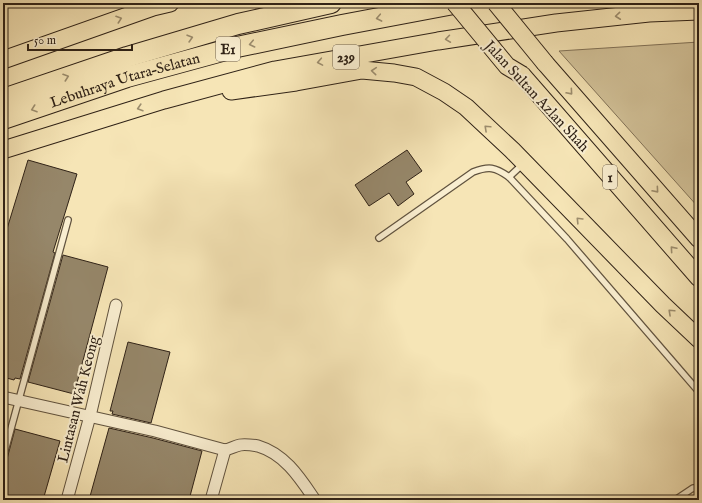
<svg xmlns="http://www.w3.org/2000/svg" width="702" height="503" font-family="'IM FELL English',serif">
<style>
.green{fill:#d4c49b;stroke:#827359}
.building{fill:#96876a;stroke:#2f2217}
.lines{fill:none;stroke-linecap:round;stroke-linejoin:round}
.service-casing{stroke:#61533f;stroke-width:8}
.minor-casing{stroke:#61533f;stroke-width:13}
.primary-casing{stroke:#2f2217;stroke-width:19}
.motorway-casing{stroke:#2f2217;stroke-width:22}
.service{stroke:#f9eed0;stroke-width:5.5}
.minor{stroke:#f9eed0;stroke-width:11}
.primary{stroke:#f6e5b6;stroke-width:17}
.motorway{stroke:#f6e5b6;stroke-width:20}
.primary-bridge-casing{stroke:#2f2217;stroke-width:19;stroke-linecap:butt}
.primary-bridge{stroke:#f6e5b6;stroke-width:17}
.oneway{stroke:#9c8d6e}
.labels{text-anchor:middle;stroke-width:4;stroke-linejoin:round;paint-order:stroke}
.shield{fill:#f9eed0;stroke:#6c5f4e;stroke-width:1}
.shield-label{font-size:14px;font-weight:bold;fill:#2f2217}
.street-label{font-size:15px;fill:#2f2217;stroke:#f9eed0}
</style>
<rect width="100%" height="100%" fill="#f6e5b6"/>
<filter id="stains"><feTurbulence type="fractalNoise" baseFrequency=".005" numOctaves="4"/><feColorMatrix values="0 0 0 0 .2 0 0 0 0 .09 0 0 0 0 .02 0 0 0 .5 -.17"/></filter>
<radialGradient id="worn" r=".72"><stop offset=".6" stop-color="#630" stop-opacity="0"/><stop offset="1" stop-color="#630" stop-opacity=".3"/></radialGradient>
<!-- green -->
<path class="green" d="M 699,42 L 699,208 L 559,51 Z"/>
<!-- building -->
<g class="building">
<path d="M 407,150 L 422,171 L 406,182 L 414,194 L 398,206 L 389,193 L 369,206 L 355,185 Z"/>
<path d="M 28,160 L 77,174 L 53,252 L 55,253 L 20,379 L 15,378 L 14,380 L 3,377 L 3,242 Z"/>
<path d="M 63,255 L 108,267 L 74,394 L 28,382 Z"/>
<path d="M 128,342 L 170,352 L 151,423 L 112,414 L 113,411 L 110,411 Z"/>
<path d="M 3,426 L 7,427 L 3,442 Z"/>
<path d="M 109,428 L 153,438 L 202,451 L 189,500 L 89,500 Z"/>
<path d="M 15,429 L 60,441 L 43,500 L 3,500 L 3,462 L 6,461 L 7,459 Z"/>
</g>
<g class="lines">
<!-- service casing -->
<g class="service-casing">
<g id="service">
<path d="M 509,177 L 524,163"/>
<path d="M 379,238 L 473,172 C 489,166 495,167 509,177 L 567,239 L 699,392"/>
<path d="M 3,458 L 68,220"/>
<path d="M 675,500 L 693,488 L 697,489 L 699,491"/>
</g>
</g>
<!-- minor casing -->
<g class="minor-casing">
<g id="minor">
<path d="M 3,397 L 155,431 L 225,450"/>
<path d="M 225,450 C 230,449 235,446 240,445 C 245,444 252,445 258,446 C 285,454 300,478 315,500"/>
<path d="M 67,500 L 90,416 L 116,305"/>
<path d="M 211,500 L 225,450"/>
</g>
</g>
<!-- primary casing -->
<g class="primary-casing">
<g id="primary">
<path d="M 3,60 L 153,7 L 170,3"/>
<path d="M 545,63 L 699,239"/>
<path d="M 522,75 L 699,278"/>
<path d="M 231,91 L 296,82 L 362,70 L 394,73 L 416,77 L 444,92 L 466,107 L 512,150 L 663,305 L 699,339"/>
<path d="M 3,150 L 164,100 L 275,70 L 438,41 L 556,23 L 649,13 L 699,11"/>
</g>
</g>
<!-- motorway casing -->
<g class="motorway-casing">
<g id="motorway">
<path d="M 3,99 L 127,57 L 238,24 L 331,3"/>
<path id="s1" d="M 3,119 L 127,77 L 237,47 L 342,25 L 459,3"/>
</g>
</g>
<!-- service -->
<use href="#service" class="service"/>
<!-- minor -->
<use href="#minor" class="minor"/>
<!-- primary -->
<use href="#primary" class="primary"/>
<!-- motorway -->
<use href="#motorway" class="motorway"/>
<!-- primary-bridge casing -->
<g class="primary-bridge-casing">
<g id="primary-bridge">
<path d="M 455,3 L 507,66 L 522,75"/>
<path d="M 496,3 L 545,63"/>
</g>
</g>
<!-- primary-bridge -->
<use href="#primary-bridge" class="primary-bridge"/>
</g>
<!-- one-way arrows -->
<defs><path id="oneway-chevron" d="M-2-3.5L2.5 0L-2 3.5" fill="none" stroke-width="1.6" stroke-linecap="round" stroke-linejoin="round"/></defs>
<g class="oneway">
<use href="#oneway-chevron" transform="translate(618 16) rotate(174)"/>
<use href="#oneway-chevron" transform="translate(379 18) rotate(169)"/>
<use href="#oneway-chevron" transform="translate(119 19) rotate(-19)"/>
<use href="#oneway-chevron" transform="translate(190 38) rotate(-16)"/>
<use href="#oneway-chevron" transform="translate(448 39) rotate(172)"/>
<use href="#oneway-chevron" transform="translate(252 44) rotate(168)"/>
<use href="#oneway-chevron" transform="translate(320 62) rotate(170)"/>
<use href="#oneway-chevron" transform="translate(374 71) rotate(-175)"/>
<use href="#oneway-chevron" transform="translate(66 77) rotate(-19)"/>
<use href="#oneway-chevron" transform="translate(570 92) rotate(49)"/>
<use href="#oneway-chevron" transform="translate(140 108) rotate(163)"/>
<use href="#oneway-chevron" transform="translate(34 109) rotate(161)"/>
<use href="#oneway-chevron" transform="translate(487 128) rotate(-137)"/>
<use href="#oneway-chevron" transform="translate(656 190) rotate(49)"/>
<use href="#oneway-chevron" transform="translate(579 220) rotate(-134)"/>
<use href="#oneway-chevron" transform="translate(673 249) rotate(-131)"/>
<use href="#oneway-chevron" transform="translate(671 312) rotate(-137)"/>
</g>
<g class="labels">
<!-- shield labels -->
<g class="shield">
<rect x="216" y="37" width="24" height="24" rx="3"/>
<rect x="333" y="45" width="26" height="24" rx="3"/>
<rect x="603" y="165" width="14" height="24" rx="3"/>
</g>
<g class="shield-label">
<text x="228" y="54">E1</text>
<text x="346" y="62">239</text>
<text x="610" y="182">1</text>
</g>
<!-- street labels -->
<g class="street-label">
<text dy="5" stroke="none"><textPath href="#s1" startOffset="128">Lebuhraya Utara–Selatan</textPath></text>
<text transform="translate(537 96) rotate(47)" y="5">Jalan Sultan Azlan Shah</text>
<text transform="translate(78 399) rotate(-76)" y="5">Lintasan Wah Keong</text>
</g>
</g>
<!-- margin -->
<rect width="702" height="503" fill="none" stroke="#f6e5b6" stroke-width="16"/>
<rect x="4" y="4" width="694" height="495" fill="none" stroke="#2f2217" stroke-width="2"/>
<rect x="8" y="8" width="686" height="487" fill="none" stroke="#2f2217"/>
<!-- scale -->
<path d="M28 44v6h104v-6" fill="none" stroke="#2f2217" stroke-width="2"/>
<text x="34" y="44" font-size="12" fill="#2f2217" stroke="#f9eed0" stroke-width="3" paint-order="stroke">50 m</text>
<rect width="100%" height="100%" filter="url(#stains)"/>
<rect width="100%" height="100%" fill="url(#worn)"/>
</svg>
